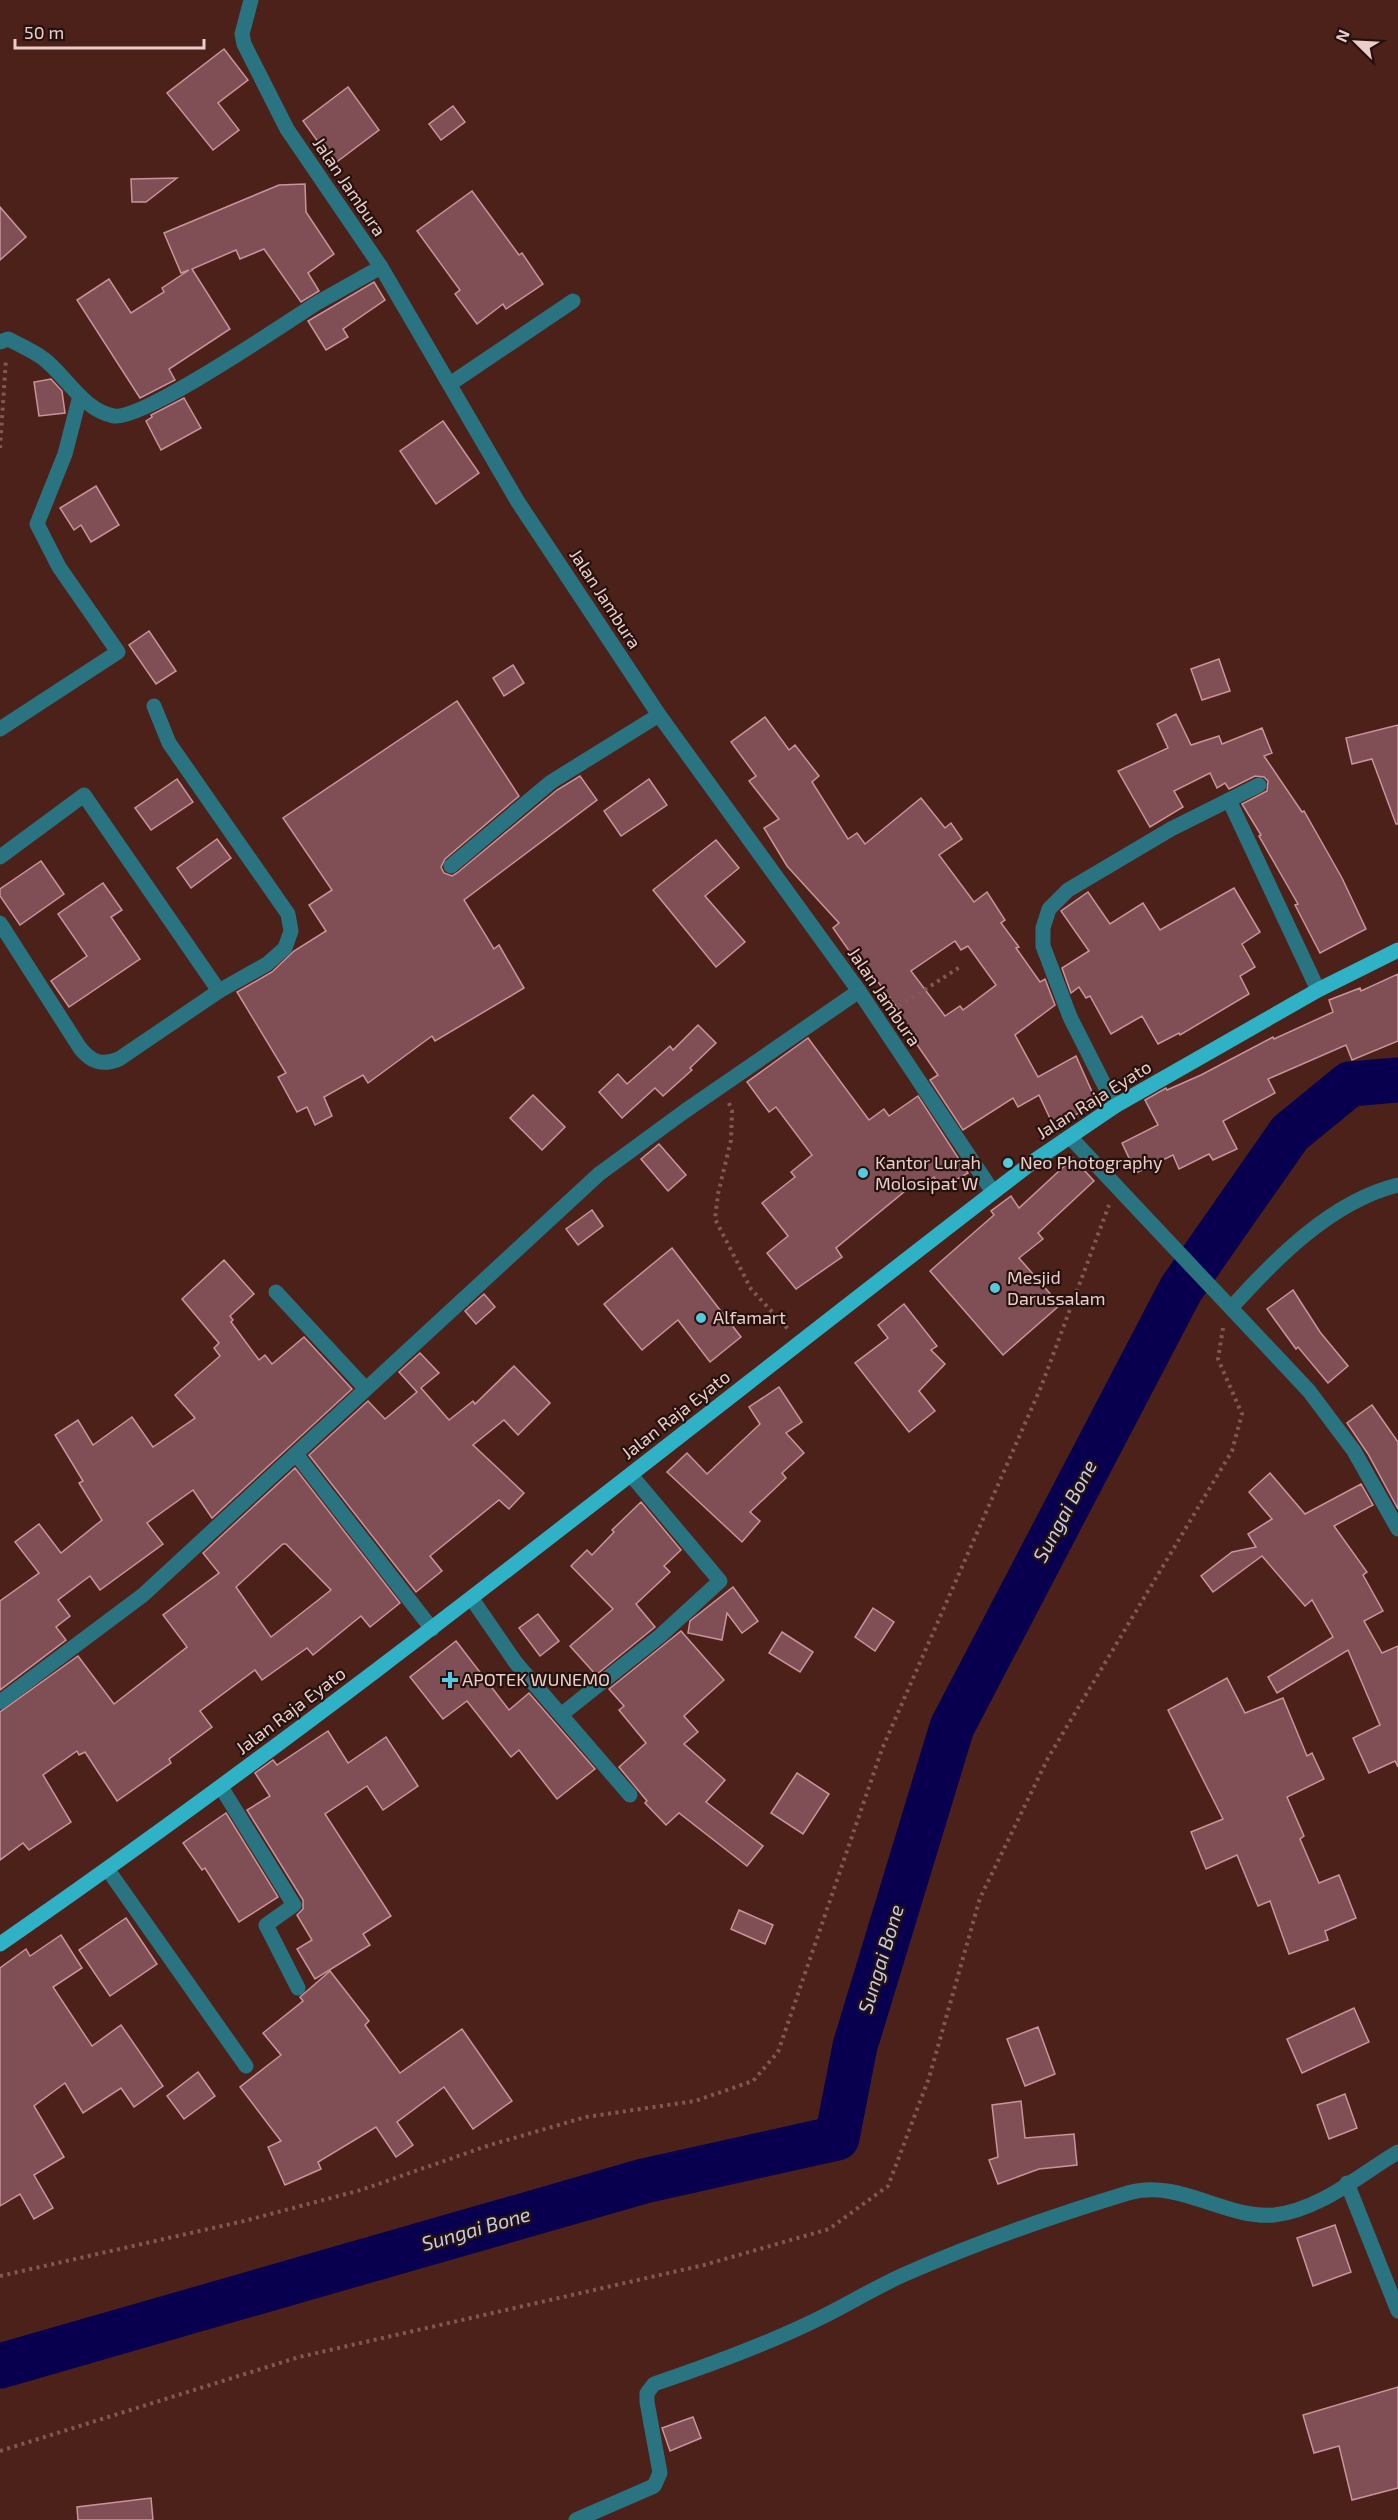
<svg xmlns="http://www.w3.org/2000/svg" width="1398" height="2520" font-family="'Exo 2',sans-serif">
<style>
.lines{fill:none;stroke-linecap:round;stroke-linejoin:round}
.river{stroke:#08004f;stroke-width:45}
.building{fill:#804f56;stroke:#ca939a;stroke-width:1.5;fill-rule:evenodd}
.path{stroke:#805953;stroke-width:4;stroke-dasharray:3 4.5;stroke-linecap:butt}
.minor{stroke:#2a7380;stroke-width:15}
.major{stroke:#2fb1c6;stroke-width:15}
.poi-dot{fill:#54cade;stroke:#25120e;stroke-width:2}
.labels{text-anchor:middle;stroke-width:4.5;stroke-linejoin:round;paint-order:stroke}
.street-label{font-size:18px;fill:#ebcec9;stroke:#25120e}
.poi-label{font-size:18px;fill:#ebcec9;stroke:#25120e;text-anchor:start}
.water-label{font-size:20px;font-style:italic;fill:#c3cce7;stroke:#25120e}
</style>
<rect width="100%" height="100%" fill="#4c211a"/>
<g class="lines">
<!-- river -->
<path class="river" d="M 0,2366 L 644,2181 L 837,2138 L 855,2046 L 952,1727 L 1181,1289 L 1290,1133 L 1350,1084 L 1398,1080"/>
</g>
<!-- building -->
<g class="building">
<path d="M 224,49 L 248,80 L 218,103 L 239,130 L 213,150 L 167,93 Z"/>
<path d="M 348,87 L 379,130 L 334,164 L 303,121 Z"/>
<path d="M 453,106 L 465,122 L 441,140 L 429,124 Z"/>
<path d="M 177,178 L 146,202 L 132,202 L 131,179 Z"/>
<path d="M 305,184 L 306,212 L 334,254 L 308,273 L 319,291 L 301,302 L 264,249 L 240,259 L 236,250 L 192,269 L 230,329 L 169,369 L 175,380 L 140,398 L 77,300 L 109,279 L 131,313 L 164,292 L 162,288 L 189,270 L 181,273 L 164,233 L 279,185 Z"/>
<path d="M 472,191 L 519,255 L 522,253 L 543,284 L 506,309 L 503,304 L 477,324 L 455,294 L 460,290 L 417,231 Z"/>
<path d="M 0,207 L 26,237 L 0,260 Z"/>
<path d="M 374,282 L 385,300 L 343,329 L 348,337 L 326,350 L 308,321 Z"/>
<path d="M 51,379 L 62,391 L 65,413 L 39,416 L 34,382 Z"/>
<path d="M 184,398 L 201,428 L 161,450 L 146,421 L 152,417 L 151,415 Z"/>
<path d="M 443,421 L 479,473 L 436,504 L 400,451 Z"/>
<path d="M 96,486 L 119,525 L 91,542 L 81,525 L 74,530 L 60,508 Z"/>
<path d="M 149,631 L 176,671 L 156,684 L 129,645 Z"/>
<path d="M 1219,659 L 1230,691 L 1202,700 L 1191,669 Z"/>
<path d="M 513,665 L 524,683 L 504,696 L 493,678 Z"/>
<path d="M 457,701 L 519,796 L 445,859 L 441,867 L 444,873 L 452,876 L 457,873 L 557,790 L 580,776 L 597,800 L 464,900 L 494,949 L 499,945 L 524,988 L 435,1041 L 432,1036 L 368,1083 L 363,1075 L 324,1097 L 332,1116 L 315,1125 L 307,1107 L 297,1112 L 278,1077 L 286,1073 L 237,992 L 272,972 L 294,951 L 326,931 L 309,905 L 332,890 L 283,818 Z"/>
<path d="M 1176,714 L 1191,745 L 1219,736 L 1222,744 L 1262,728 L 1272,753 L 1264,756 L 1302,812 L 1304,811 L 1342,878 L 1366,929 L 1320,953 L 1295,905 L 1298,904 L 1259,836 L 1261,835 L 1242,804 L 1267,791 L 1268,781 L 1264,777 L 1255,776 L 1229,789 L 1225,783 L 1217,788 L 1210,773 L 1174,791 L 1183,807 L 1150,827 L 1118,771 L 1168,748 L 1157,724 Z"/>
<path d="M 765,717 L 789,750 L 795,745 L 819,776 L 812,782 L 848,839 L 857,833 L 865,844 L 921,798 L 945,828 L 951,823 L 962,839 L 939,855 L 974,902 L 987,892 L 1005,920 L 1001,923 L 1019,947 L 1016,948 L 1040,982 L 1045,979 L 1055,1005 L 1015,1035 L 1038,1077 L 1076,1056 L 1097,1103 L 1054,1127 L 1039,1095 L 1018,1107 L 1013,1098 L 963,1130 L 930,1080 L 938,1075 L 909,1033 L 904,1037 L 892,1020 L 901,1013 L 856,952 L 852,955 L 833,928 L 839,923 L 787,866 L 764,828 L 779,819 L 749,781 L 756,776 L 731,742 ZM 955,941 L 961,950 L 968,946 L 996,985 L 963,1010 L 960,1006 L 945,1016 L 911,971 Z"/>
<path d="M 1398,725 L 1398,824 L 1396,824 L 1372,759 L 1352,764 L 1346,738 Z"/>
<path d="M 177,779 L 193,802 L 151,830 L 135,808 Z"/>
<path d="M 649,779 L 667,805 L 621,836 L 604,811 Z"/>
<path d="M 217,839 L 231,858 L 191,888 L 177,868 Z"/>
<path d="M 716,840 L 739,868 L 705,896 L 745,942 L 716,967 L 653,890 Z"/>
<path d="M 41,861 L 64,894 L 20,925 L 0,896 L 0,889 Z"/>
<path d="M 103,883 L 122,910 L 111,917 L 140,959 L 69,1007 L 51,981 L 87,956 L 58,914 Z"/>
<path d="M 1234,888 L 1260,932 L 1242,944 L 1255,967 L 1240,976 L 1249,994 L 1180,1035 L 1179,1033 L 1158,1044 L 1142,1016 L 1111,1034 L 1090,996 L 1086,998 L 1079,987 L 1071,993 L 1062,968 L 1089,951 L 1061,911 L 1088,892 L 1110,924 L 1143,903 L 1160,930 Z"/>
<path d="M 1398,974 L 1398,1041 L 1352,1060 L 1346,1045 L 1268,1079 L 1275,1093 L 1223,1121 L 1237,1149 L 1213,1160 L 1209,1154 L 1179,1169 L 1173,1155 L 1136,1173 L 1122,1143 L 1158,1125 L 1145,1100 L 1166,1088 L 1167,1090 L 1201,1075 L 1273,1037 L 1274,1039 L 1333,1012 L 1329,1000 L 1360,988 L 1361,991 Z"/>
<path d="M 698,1025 L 716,1043 L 690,1068 L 692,1070 L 663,1096 L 655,1088 L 622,1118 L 599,1092 L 618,1074 L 627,1084 L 670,1046 L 673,1050 Z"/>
<path d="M 808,1038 L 869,1120 L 884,1109 L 889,1116 L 918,1096 L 968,1173 L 941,1189 L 934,1177 L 918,1188 L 915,1183 L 836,1248 L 842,1257 L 796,1289 L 767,1253 L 788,1236 L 762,1203 L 795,1177 L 791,1172 L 812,1155 L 776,1107 L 769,1112 L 747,1082 Z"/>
<path d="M 533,1095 L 565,1127 L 542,1150 L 510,1118 Z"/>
<path d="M 659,1144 L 686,1175 L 668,1191 L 641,1159 Z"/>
<path d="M 1073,1158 L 1094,1181 L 1038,1233 L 1043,1239 L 1019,1258 L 1060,1305 L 1003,1355 L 930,1271 L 994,1215 L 991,1211 L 1011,1196 L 1019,1208 Z"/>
<path d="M 592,1210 L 603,1226 L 578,1245 L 566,1229 Z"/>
<path d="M 672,1248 L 741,1337 L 710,1362 L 678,1320 L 642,1350 L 604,1304 Z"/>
<path d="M 224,1260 L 254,1294 L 230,1316 L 233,1320 L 231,1322 L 259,1360 L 265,1355 L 272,1364 L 304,1337 L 352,1389 L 212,1518 L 193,1490 L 147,1523 L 163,1544 L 100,1590 L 90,1576 L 58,1600 L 70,1616 L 56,1627 L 66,1640 L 0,1690 L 0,1601 L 39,1573 L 15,1542 L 39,1524 L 61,1553 L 102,1520 L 79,1483 L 83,1481 L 55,1435 L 78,1420 L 93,1445 L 132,1417 L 153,1447 L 195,1418 L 175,1395 L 220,1356 L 214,1348 L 219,1343 L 182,1299 Z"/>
<path d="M 1293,1290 L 1320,1332 L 1348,1366 L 1328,1383 L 1298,1347 L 1296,1349 L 1267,1309 Z"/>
<path d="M 484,1294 L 495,1307 L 476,1324 L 465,1311 Z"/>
<path d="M 904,1304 L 937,1346 L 931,1350 L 945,1364 L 919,1391 L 935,1411 L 909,1432 L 855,1363 L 888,1338 L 878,1325 Z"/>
<path d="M 420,1353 L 439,1373 L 421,1388 L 449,1420 L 473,1401 L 475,1404 L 514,1366 L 550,1403 L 518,1435 L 504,1420 L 473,1445 L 524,1493 L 509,1509 L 499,1500 L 430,1556 L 442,1571 L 416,1592 L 309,1455 L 368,1401 L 385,1419 L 417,1392 L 399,1372 Z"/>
<path d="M 779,1387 L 802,1422 L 786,1433 L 804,1453 L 782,1473 L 786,1478 L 750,1512 L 760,1521 L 742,1542 L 667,1472 L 687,1453 L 707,1474 L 760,1424 L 749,1407 Z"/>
<path d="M 1372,1405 L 1398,1442 L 1398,1509 L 1368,1454 L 1347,1423 Z"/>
<path d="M 295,1468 L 400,1603 L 370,1627 L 361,1616 L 313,1655 L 307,1648 L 262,1680 L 255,1670 L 200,1711 L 212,1727 L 169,1759 L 171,1763 L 117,1801 L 85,1752 L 79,1755 L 77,1751 L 43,1775 L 71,1822 L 29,1850 L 23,1843 L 0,1860 L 0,1712 L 78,1656 L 114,1704 L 187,1647 L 163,1615 L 219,1573 L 203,1553 ZM 283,1544 L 286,1544 L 331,1590 L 271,1637 L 236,1587 Z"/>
<path d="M 1270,1473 L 1305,1514 L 1361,1484 L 1373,1505 L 1334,1526 L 1367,1572 L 1363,1575 L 1383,1611 L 1364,1621 L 1382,1653 L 1398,1646 L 1398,1767 L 1395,1761 L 1369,1773 L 1353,1738 L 1380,1725 L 1348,1650 L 1277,1693 L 1268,1677 L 1333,1637 L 1312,1600 L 1305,1606 L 1262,1556 L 1213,1592 L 1201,1576 L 1232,1552 L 1256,1547 L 1248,1534 L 1272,1519 L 1249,1492 Z"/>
<path d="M 641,1502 L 681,1550 L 664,1566 L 670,1572 L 636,1604 L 655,1627 L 596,1675 L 570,1646 L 613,1609 L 571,1566 L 587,1550 L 592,1555 L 614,1532 L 612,1530 Z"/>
<path d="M 733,1587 L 758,1621 L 742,1633 L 727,1613 L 722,1640 L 688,1633 L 690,1621 Z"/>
<path d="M 873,1608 L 894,1622 L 875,1651 L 855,1637 Z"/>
<path d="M 538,1614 L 559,1641 L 540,1656 L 519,1628 Z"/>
<path d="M 681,1631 L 724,1680 L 684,1716 L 698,1732 L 684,1744 L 725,1780 L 706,1802 L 763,1846 L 747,1866 L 679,1813 L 666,1825 L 645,1803 L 647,1801 L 619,1767 L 646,1743 L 619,1710 L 624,1706 L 609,1689 Z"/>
<path d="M 782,1632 L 813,1652 L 800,1672 L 769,1653 Z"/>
<path d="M 456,1641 L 509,1710 L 529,1693 L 595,1769 L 557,1799 L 519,1750 L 511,1757 L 467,1701 L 443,1719 L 410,1677 Z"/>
<path d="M 1227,1678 L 1245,1713 L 1283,1698 L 1307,1756 L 1312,1753 L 1324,1779 L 1287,1797 L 1304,1836 L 1300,1839 L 1319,1883 L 1339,1875 L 1356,1918 L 1325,1931 L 1328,1940 L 1289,1954 L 1270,1901 L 1258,1906 L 1237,1855 L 1206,1869 L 1191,1832 L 1223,1819 L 1168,1710 Z"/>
<path d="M 328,1731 L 348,1763 L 386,1737 L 418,1786 L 383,1810 L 367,1786 L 325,1814 L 391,1916 L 363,1934 L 370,1945 L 315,1979 L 297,1949 L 312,1940 L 297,1915 L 303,1909 L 303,1900 L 247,1810 L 270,1796 L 255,1773 L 273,1760 L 277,1765 Z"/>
<path d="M 797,1773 L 829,1794 L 803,1834 L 771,1813 Z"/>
<path d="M 226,1813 L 278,1897 L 239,1922 L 205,1868 L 202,1870 L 183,1843 Z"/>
<path d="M 739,1910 L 773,1925 L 765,1944 L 731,1929 Z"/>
<path d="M 126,1918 L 157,1964 L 110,1996 L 79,1950 Z"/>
<path d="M 61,1935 L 82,1968 L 53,1987 L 92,2046 L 121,2025 L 163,2086 L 134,2107 L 121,2088 L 83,2113 L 65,2083 L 34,2106 L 64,2157 L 34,2175 L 53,2208 L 34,2219 L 20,2194 L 0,2206 L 0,1968 L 26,1949 L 30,1956 Z"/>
<path d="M 330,1971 L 369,2021 L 365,2025 L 400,2073 L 462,2029 L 512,2101 L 473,2129 L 444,2087 L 397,2122 L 413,2145 L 396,2157 L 376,2127 L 318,2162 L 321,2169 L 285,2185 L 268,2147 L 281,2141 L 240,2087 L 281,2055 L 263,2033 L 303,2001 L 300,1997 Z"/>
<path d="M 1354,2008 L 1369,2042 L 1302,2073 L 1287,2039 Z"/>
<path d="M 1038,2027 L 1055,2074 L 1025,2086 L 1007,2039 Z"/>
<path d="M 198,2072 L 215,2096 L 184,2119 L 167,2096 Z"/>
<path d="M 1345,2094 L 1357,2128 L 1329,2139 L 1317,2105 Z"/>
<path d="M 1021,2101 L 1025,2138 L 1074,2134 L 1077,2165 L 1039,2169 L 998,2184 L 989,2160 L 998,2157 L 992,2105 Z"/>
<path d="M 1335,2225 L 1351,2272 L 1313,2286 L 1297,2238 Z"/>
<path d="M 1398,2387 L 1398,2488 L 1352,2500 L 1339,2446 L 1314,2453 L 1303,2415 Z"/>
<path d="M 693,2417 L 701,2438 L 670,2451 L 662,2428 Z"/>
<path d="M 151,2498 L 153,2520 L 78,2520 L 77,2507 Z"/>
</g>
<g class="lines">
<!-- path -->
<g class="path">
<path d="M 0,448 L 6,359"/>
<path d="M 893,1010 L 960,967"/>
<path d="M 729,1103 L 732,1111 L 731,1140 L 718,1194 L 715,1219 L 751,1289 L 788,1329"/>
<path d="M 0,2276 L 244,2221 L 361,2190 L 490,2145 L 586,2117 L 695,2101 L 753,2081 L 778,2052 L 882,1749 L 1041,1387 L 1109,1205"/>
<path d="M 0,2451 L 299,2357 L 704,2265 L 829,2229 L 888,2186 L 929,2078 L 980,1898 L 1048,1758 L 1232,1451 L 1242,1414 L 1218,1359 L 1223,1328"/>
</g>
<!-- minor -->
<g class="minor">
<path d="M 251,0 L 242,34 L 244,44 L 287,129 L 381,267 L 518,502 L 659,715 L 859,991 L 993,1192"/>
<path d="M 0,342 L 8,339 C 20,345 33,351 44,359 C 66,376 84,411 114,416 C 144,420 284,324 317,303 C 338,291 360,279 381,267"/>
<path d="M 450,384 L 573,301"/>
<path d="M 0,729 L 118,652 L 59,567 L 37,524 L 65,454 L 80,396"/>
<path d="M 1229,800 L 1318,990"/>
<path d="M 0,857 L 84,795 L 219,991"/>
<path d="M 451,866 L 551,782 L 659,715"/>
<path d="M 0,923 L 80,1048 C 91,1062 102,1066 119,1059 L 219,991 L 267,964 L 285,948 L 291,931 L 288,914 L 169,743 L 154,706"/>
<path d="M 1115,1106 L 1070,1017 L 1043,946 L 1043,928 L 1049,909 L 1068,890 L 1171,829 L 1259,785"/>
<path d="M 1070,1137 L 1309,1391 L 1354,1451 L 1398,1529"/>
<path d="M 276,1292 L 365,1388"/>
<path d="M 1231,1308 C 1276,1258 1332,1201 1398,1185"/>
<path d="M 296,1454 L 432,1629"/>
<path d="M 472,1599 L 516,1663 L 630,1795"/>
<path d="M 0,1702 L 143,1595 L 599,1174 L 685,1111 L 859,991"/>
<path d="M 562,1714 L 660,1636 L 720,1581 L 631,1475"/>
<path d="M 221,1787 L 294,1905 L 266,1925 L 298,1988"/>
<path d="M 108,1870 L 246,2066"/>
<path d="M 1347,2183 L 1398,2311"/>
<path d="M 576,2520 L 654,2486 L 660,2473 L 647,2402 L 647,2393 L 654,2384 C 710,2365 765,2345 818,2319 C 847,2305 874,2288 903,2275 C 976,2243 1052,2216 1128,2193 C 1178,2178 1224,2219 1274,2215 C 1320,2210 1359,2175 1398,2152"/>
</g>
<!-- major -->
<path class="major" d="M 0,1944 C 356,1698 691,1424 1034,1161 L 1115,1106 L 1318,990 L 1398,950"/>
</g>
<!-- markers -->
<g class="poi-dot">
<circle cx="1008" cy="1163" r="6"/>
<circle cx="863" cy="1173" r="6"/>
<circle cx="995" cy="1288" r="6"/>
<circle cx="701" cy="1318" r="6"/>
<path d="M447 1671h6v6h6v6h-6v6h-6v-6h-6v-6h6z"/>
</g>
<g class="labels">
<!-- street labels -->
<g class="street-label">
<text transform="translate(349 187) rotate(56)" y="6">Jalan Jambura</text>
<text transform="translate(605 599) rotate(57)" y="6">Jalan Jambura</text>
<text transform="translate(884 997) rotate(56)" y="6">Jalan Jambura</text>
<text transform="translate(1094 1100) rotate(-32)" y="6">Jalan Raja Eyato</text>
<text transform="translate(676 1415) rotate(-38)" y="6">Jalan Raja Eyato</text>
<text transform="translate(291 1711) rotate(-37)" y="6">Jalan Raja Eyato</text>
</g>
<!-- poi labels -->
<g class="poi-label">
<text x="875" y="1169">Kantor Lurah<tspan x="875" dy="21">Molosipat W</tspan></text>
<text x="1020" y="1169">Neo Photography</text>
<text x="1007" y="1284">Mesjid<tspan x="1007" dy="21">Darussalam</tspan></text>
<text x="713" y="1324">Alfamart</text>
<text x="462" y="1686">APOTEK WUNEMO</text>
</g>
<!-- water labels -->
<g class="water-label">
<text transform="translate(1065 1511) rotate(-62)" y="7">Sungai Bone</text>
<text transform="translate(881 1959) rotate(-73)" y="7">Sungai Bone</text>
<text transform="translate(476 2229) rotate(-16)" y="7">Sungai Bone</text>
</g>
</g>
<!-- north arrow -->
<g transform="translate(1356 42) rotate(294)" stroke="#25120e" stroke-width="4.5" paint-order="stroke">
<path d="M0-4.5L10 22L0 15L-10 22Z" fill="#ebcec9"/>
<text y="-9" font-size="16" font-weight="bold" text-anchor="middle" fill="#ebcec9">N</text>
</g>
<!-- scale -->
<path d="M15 39v9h189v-9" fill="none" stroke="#ebcec9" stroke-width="3"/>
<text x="24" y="39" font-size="18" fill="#ebcec9" stroke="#25120e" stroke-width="4.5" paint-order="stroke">50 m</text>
</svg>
